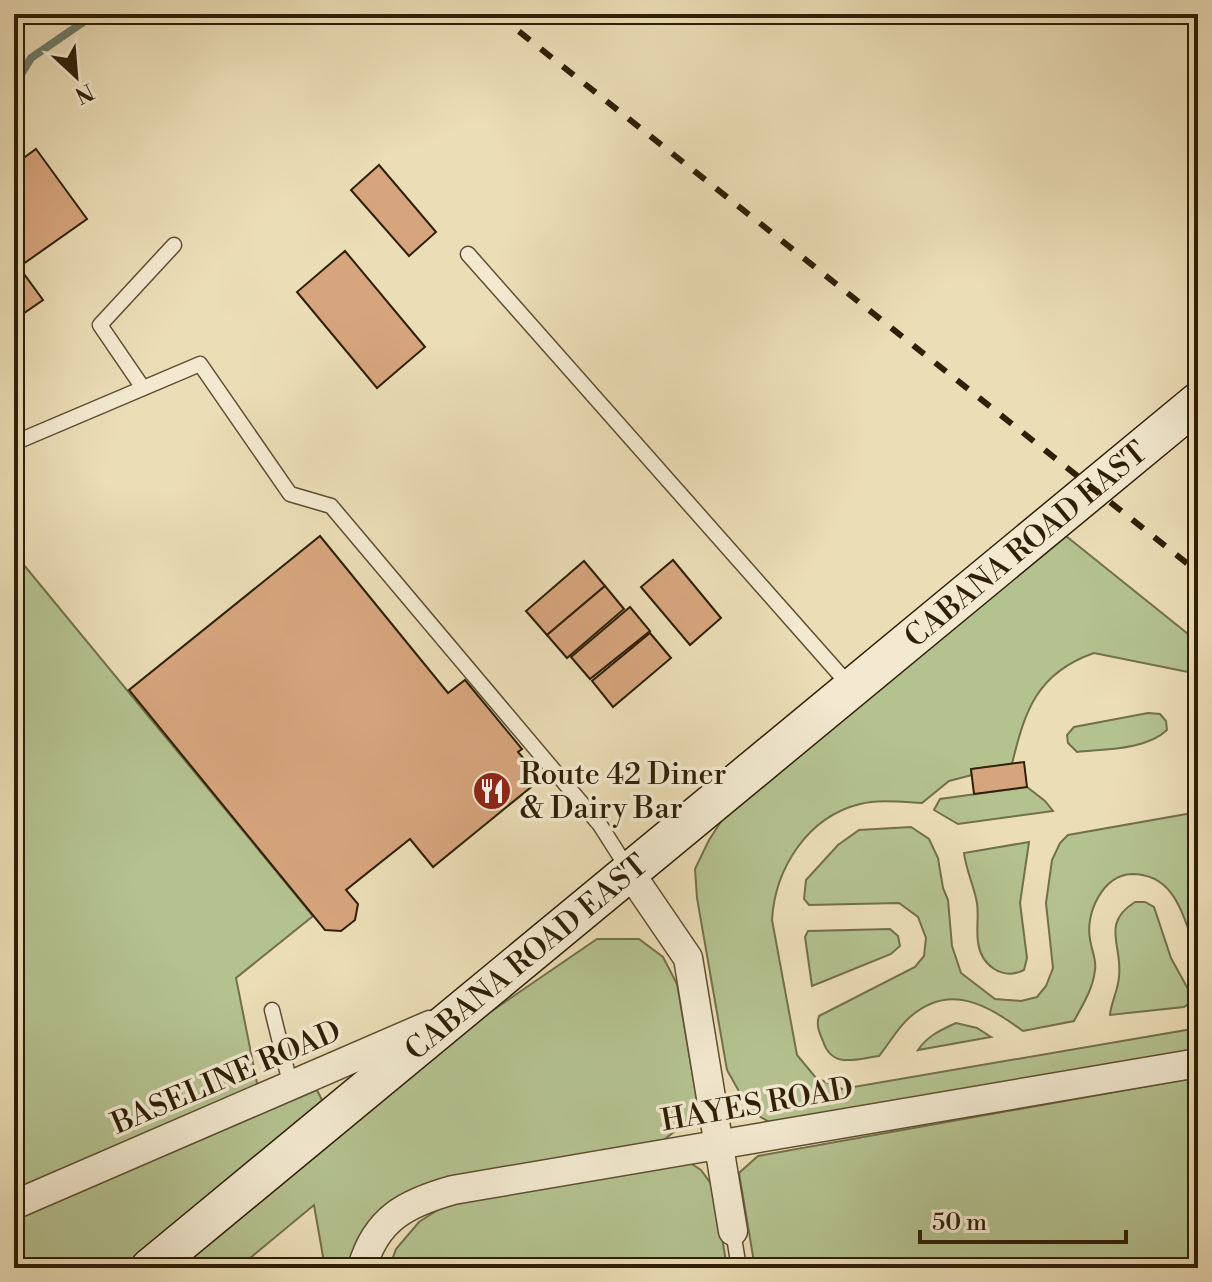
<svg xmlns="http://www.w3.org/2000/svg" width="1212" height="1282" font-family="'Libre Bodoni',serif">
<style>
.green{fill:#b4c290;stroke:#72704b;stroke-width:2}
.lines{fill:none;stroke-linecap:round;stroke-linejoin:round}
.stream{stroke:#6e7d69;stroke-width:8}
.building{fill:#d6a57d;stroke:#2f1f06;stroke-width:2}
.service-casing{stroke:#5e4e32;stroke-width:17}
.minor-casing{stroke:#5e4e32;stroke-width:31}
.secondary-casing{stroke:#2f1f06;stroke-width:41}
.service{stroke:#f2e9d0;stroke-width:14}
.minor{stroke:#f2e9d0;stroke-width:28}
.secondary{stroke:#f2e9d0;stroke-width:38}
.rail{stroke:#2f1f06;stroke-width:6;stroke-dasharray:14 14;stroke-linecap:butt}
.labels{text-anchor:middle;stroke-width:7;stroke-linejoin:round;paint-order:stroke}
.street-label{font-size:30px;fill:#2f1f06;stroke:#f2e9d0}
.poi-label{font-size:30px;fill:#2f1f06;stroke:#f2e9d0;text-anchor:start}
</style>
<rect width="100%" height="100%" fill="#ebddb6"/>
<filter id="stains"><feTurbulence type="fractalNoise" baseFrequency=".0025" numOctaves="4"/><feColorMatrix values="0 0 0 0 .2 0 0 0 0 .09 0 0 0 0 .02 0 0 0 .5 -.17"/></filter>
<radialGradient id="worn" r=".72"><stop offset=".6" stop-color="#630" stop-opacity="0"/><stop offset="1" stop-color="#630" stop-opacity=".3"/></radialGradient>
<!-- green -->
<g class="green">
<path d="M 1066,536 L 1198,642 L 1198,674 L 1094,653 C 1037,673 1025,710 1012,764 L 971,769 L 972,775 L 949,781 L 922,803 C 902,802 879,799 860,804 C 807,817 775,869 772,920 L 797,1055 L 816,1078 L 842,1089 L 1198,1028 L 1198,1049 L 773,1124 L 750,1111 L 727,1070 L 697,898 L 695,869 L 709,840 L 724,817 Z"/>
<path d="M 14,553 L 313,916 L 236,978 L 258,1088 L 14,1192 Z"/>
<path d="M 1148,713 L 1160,714 L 1166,721 L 1167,730 C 1146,750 1105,749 1077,752 L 1068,743 L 1067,735 L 1074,727 Z"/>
<path d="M 1027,787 L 1045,801 L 1053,811 L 958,824 L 934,810 L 940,799 Z"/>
<path d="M 1198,812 L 1198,954 C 1183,921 1178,874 1132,874 C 1103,875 1085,913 1090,939 C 1091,949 1097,960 1095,970 C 1093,989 1083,1004 1074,1021 L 1023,1031 C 987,1005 950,982 910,1017 C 898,1027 889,1044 879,1056 C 855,1059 832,1069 823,1041 C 819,1032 816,1025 819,1016 L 915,967 L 924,956 L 926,938 L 918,917 L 899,903 L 809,905 L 804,899 L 806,880 L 838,845 L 859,830 L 911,827 L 929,839 L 938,858 L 943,888 L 948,900 L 952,946 L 961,973 L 995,999 L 1021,1001 L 1037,997 L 1046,986 L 1053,968 L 1046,903 L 1052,860 L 1060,843 L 1068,835 Z"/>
<path d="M 1029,842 L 1020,903 L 1027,958 L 1024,970 C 1002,981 981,965 978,942 C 976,929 979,916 977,903 C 974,886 966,870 964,853 Z"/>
<path d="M 1135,902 L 1145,902 L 1154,907 L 1171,958 L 1194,1000 L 1184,1007 L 1110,1015 C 1111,1002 1118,991 1119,977 C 1123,945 1100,924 1135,902 Z"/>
<path d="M 890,929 L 898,936 L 900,946 L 891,954 L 812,986 L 805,937 L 808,931 Z"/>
<path d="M 597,939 L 639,939 L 663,957 L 677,984 L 697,1100 L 685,1123 L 660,1143 L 447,1178 L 350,1268 L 325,1268 L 314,1205 L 238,1268 L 178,1268 L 480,1019 Z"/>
<path d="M 956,1023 L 977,1028 L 991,1037 L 918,1050 C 927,1036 941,1030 956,1023 Z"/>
<path d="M 1198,1077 L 1198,1268 L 755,1268 L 739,1173 L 758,1156 Z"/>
<path d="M 317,1090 L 324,1104 L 125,1268 L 14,1268 L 14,1219 Z"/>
<path d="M 687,1161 L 701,1170 L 714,1188 L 727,1268 L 389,1268 L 396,1249 L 419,1222 L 453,1200 Z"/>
</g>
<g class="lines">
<!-- stream -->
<path class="stream" d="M 14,86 L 31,58 L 95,14"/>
</g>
<!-- building -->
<g class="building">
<path d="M 36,149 L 87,219 L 19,267 L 43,300 L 14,320 L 14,165 Z"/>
<path d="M 379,165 L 436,232 L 409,256 L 351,190 Z"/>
<path d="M 345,251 L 425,347 L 377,388 L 297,292 Z"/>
<path d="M 320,536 L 448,693 L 465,680 L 522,749 L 518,752 L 541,779 L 433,867 L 410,839 L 346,890 L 358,904 L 355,920 L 341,931 L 325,930 L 129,690 Z"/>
<path d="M 673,560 L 721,618 L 690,645 L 641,587 Z"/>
<path d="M 584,561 L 605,586 L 547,635 L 526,611 Z"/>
<path d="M 605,586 L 624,609 L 567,658 L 547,635 Z"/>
<path d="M 630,607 L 650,631 L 590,679 L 571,657 Z"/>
<path d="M 650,633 L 671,658 L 613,707 L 592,681 Z"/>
<path d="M 1024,762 L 1027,787 L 974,794 L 971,769 Z"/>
</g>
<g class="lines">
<!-- service casing -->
<g class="service-casing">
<g id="service">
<path d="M 468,254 L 850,686"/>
<path d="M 143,388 L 100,325 L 174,245"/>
<path d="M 14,443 L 200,364 L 290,494 L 331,506 L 600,825 L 628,869"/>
<path d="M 272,1010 L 291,1087"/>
<path d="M 733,1231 L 739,1268"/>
</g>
</g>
<!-- minor casing -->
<g class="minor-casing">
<g id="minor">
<path d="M 630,873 L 688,958 L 733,1231"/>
<path d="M 14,1205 L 430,1025"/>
<path d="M 362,1268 C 376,1218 407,1203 453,1190 L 1198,1063"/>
</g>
</g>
<!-- secondary casing -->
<g class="secondary-casing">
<g id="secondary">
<path id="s1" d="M 150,1268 L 1198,402"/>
</g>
</g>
<!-- service -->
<use href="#service" class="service"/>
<!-- minor -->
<use href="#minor" class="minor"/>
<!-- secondary -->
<use href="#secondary" class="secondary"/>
<!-- rail -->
<path class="rail" d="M 497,14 L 1198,572"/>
</g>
<!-- icons -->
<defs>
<g id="restaurant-disc" transform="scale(2)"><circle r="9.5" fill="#8f2418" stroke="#f2e9d0"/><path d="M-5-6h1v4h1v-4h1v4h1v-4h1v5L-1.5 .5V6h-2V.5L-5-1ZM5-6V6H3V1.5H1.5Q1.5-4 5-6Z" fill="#fff"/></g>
</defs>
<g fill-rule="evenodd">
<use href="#restaurant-disc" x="492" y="791"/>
</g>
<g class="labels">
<!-- street labels -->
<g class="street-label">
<text dy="10" stroke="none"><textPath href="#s1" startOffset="1136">CABANA ROAD EAST</textPath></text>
<text dy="10" stroke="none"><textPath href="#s1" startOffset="488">CABANA ROAD EAST</textPath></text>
<text transform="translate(226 1077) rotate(-23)" y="10">BASELINE ROAD</text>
<text transform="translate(757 1104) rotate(-10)" y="10">HAYES ROAD</text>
</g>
<!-- poi labels -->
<g class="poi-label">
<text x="520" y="784">Route 42 Diner<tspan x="520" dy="34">&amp; Dairy Bar</tspan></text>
</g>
</g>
<!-- margin -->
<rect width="1212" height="1282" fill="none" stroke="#ebddb6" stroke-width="48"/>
<rect x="16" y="16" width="1180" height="1250" fill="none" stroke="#2f1f06" stroke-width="4"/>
<rect x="24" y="24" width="1164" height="1234" fill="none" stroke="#2f1f06" stroke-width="2"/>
<!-- north arrow -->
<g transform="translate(76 76) rotate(154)" stroke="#f2e9d0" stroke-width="6" paint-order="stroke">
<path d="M0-6L14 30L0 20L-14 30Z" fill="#2f1f06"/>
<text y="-12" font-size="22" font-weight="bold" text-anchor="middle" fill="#2f1f06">N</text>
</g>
<!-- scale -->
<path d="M920 1230v12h206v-12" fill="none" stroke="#2f1f06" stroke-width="4"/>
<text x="932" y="1230" font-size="24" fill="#2f1f06" stroke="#f2e9d0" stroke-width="6" paint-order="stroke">50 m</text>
<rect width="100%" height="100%" filter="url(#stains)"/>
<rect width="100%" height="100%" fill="url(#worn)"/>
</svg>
